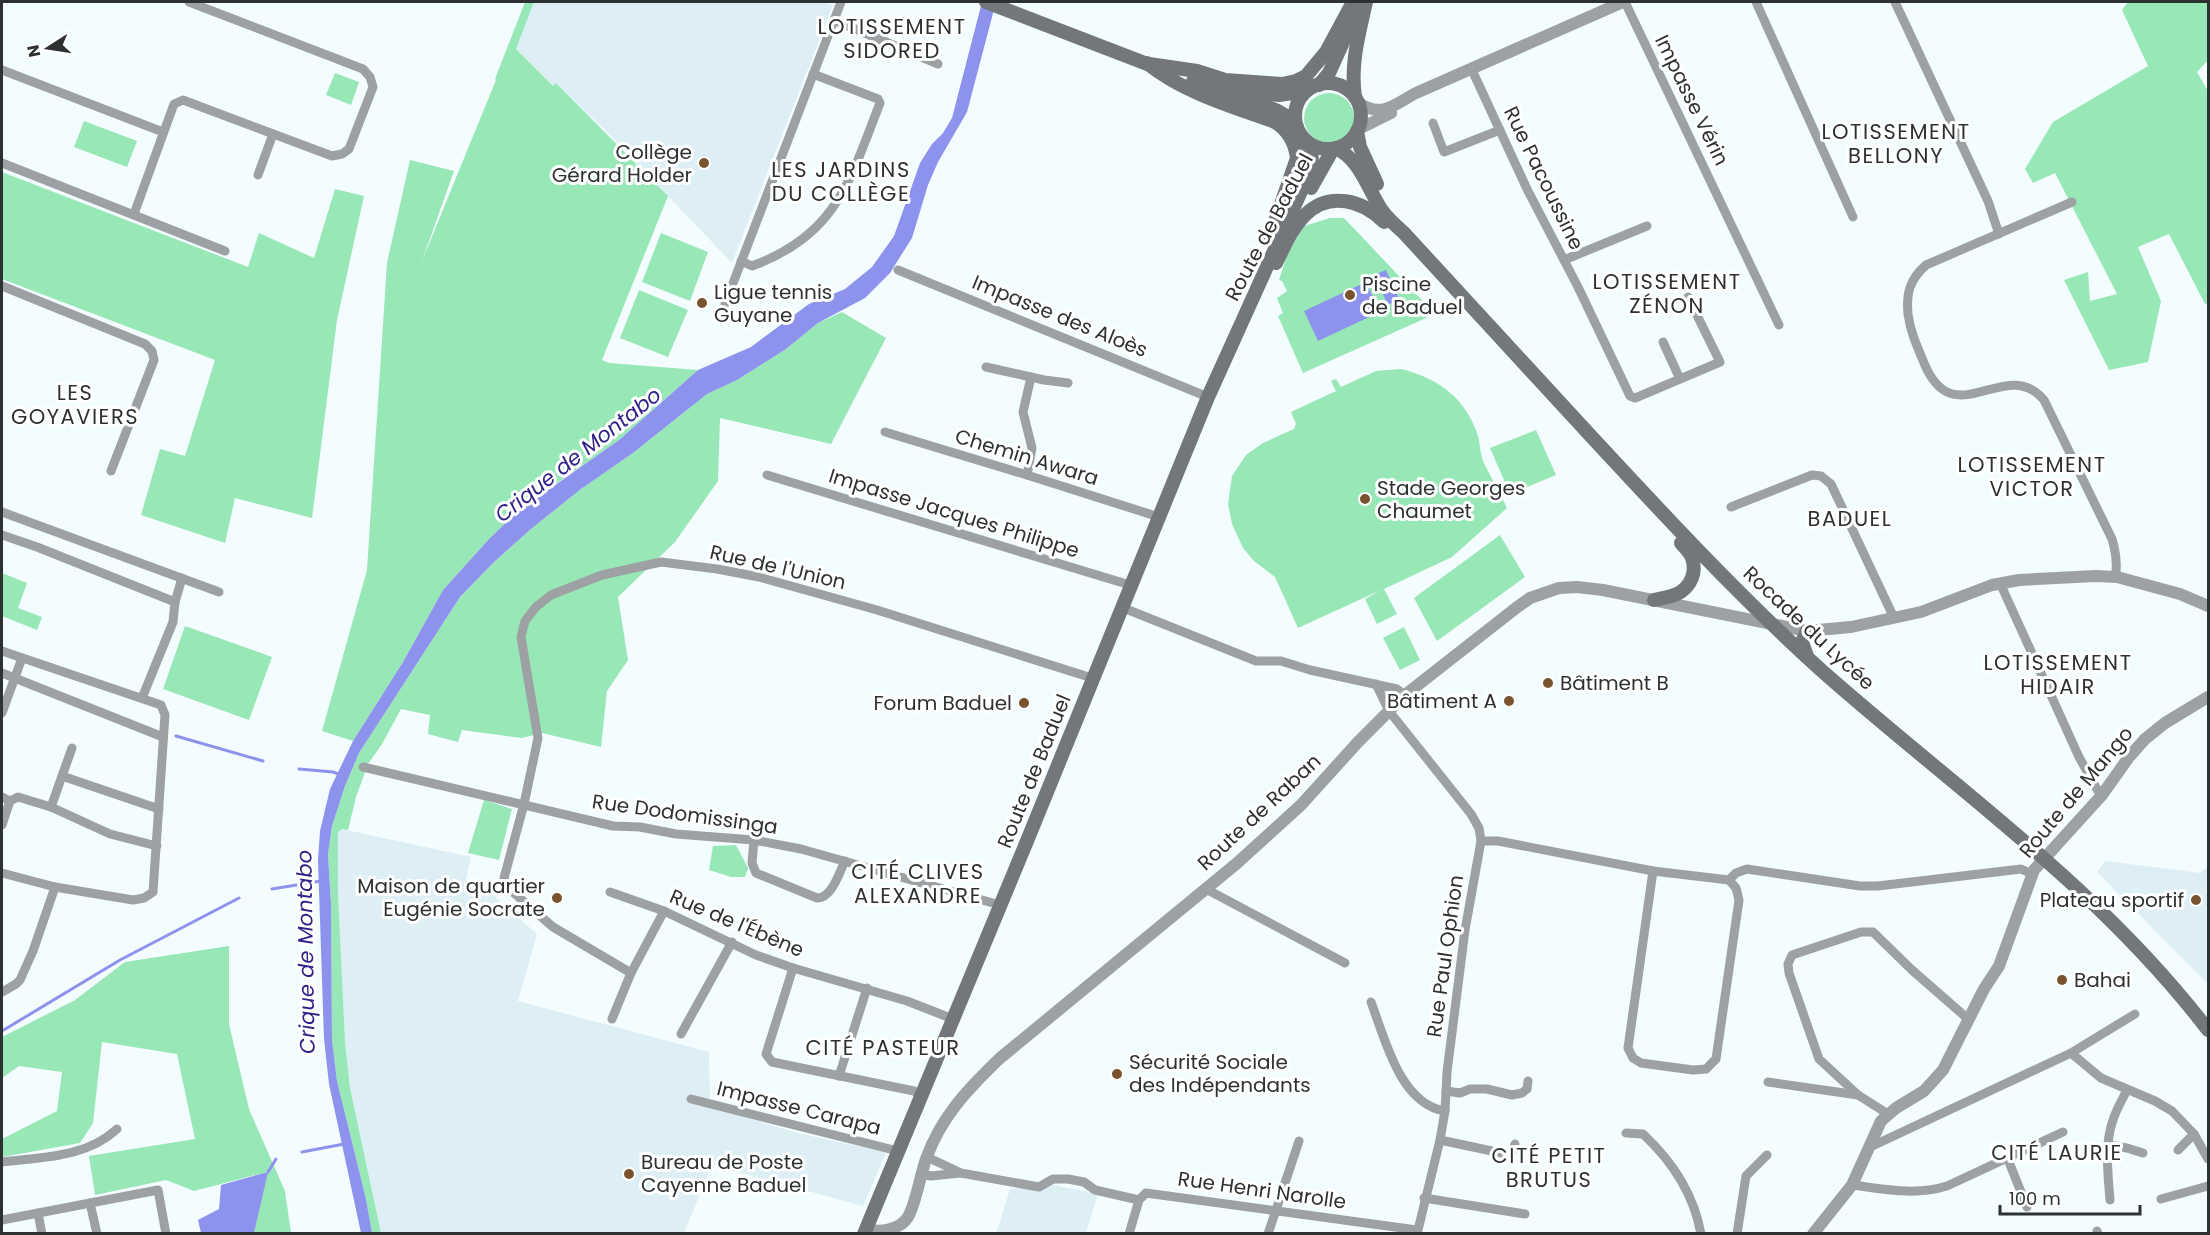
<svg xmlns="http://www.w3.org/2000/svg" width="2210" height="1235" font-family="Poppins,sans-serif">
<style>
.built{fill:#ddeff4}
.green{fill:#98e7b7}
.water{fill:#8d93ec}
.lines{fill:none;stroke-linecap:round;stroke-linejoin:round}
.stream{stroke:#8d93ec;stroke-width:3}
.minor{stroke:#9ea1a3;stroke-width:9}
.tertiary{stroke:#9ea1a3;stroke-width:12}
.secondary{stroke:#73767a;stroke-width:14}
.poi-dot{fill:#78532e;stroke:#fff;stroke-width:2}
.labels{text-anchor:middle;stroke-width:6;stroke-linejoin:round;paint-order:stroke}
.street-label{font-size:20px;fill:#2d3132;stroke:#fff}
.poi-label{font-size:20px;fill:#2d3132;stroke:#fff;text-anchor:start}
.neighbourhood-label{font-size:21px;letter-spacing:1.5px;fill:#2d3132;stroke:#fff}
.water-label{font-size:21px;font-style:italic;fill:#2f2288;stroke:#fff}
</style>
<rect width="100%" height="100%" fill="#f3fcff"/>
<!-- built -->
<g class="built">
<path d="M 534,2 L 824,2 L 833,5 L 732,263 L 603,128 L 556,83 L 553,86 L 516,49 Z"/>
<path d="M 342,829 L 471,857 L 465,883 L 497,891 L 496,898 L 537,934 L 518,1001 L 709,1052 L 710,1106 L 797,1133 L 886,1152 L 863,1206 L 712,1165 L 684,1233 L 381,1233 L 350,1088 L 345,1042 L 338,893 L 338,832 Z"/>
<path d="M 2105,861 L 2200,873 L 2208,866 L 2208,984 L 2097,872 Z"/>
<path d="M 1048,1184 L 1098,1194 L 1086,1233 L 996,1234 L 1010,1189 Z"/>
</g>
<!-- green -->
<g class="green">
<path d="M 525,2 L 534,2 L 516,49 L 553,86 L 556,83 L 668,196 L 602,360 L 609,363 L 698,370 L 619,440 L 540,495 L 517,512 L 489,539 L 443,590 L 403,662 L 353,741 L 322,731 L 367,570 L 387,263 L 410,160 L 454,171 L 422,261 L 496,80 L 495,79 Z"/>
<path d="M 2128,2 L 2208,2 L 2208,60 L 2197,72 L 2208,91 L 2208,303 L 2205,304 L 2169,234 L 2138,247 L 2161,301 L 2148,362 L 2109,370 L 2064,280 L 2088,272 L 2090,301 L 2117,294 L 2055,173 L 2033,183 L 2025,169 L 2053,122 L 2148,66 L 2122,10 Z"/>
<path d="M 335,73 L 359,82 L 351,105 L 326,95 Z"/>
<circle cx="1329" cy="118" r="25"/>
<path d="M 84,121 L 137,141 L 127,167 L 74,147 Z"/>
<path d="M 2,172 L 248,267 L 259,233 L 314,258 L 335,189 L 364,196 L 337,320 L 312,518 L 235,498 L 225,543 L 141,515 L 160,449 L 185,456 L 215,360 L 2,279 Z"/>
<path d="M 1330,218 L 1344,218 L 1435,314 L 1303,373 L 1278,316 L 1283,313 L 1277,298 L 1287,291 L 1282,281 L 1279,280 L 1287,255 L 1304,226 Z"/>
<path d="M 661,233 L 708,252 L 690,301 L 642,282 Z"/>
<path d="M 639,290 L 688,310 L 668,357 L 620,338 Z"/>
<path d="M 842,312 L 886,338 L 831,444 L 720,418 L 718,481 L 675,542 L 618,597 L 628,660 L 607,691 L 601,747 L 542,733 L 522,738 L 462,730 L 458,742 L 428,734 L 430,715 L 401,709 L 382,744 L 368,764 L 356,797 L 348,830 L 342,829 L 338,832 L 338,893 L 345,1042 L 350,1088 L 381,1233 L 372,1233 L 366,1199 L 337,1081 L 332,1040 L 331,904 L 328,854 L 332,826 L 345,786 L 359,753 L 460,597 L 494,562 L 531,529 L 581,489 L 633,453 L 707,394 L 737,380 L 786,349 L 818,323 Z"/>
<path d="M 1401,369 C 1438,378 1466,398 1478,436 C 1480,444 1480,454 1484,463 C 1491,478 1500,493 1507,508 L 1452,557 L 1384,589 L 1397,614 L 1377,624 L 1365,599 L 1381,590 L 1298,628 L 1275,577 L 1254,561 L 1243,548 L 1232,524 L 1228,504 L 1232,476 L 1246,455 L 1263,443 L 1294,429 L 1296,424 L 1291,412 L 1336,391 L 1331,381 L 1336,379 L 1341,387 L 1376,371 Z"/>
<path d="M 1536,430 L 1556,475 L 1510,494 L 1490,448 Z"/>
<path d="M 1500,535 L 1525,577 L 1437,641 L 1414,598 Z"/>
<path d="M 2,573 L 27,583 L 18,608 L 42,617 L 37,630 L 2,616 Z"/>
<path d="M 185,626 L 272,657 L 249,720 L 163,689 Z"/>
<path d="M 1404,627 L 1420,660 L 1400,670 L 1383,638 Z"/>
<path d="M 484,800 L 512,809 L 499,860 L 468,853 Z"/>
<path d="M 736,845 L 748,868 L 745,877 L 731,877 L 709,870 L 713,846 Z"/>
<path d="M 229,946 L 229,1024 L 249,1109 L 285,1191 L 291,1233 L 254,1233 L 267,1172 L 194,1191 L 166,1180 L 95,1195 L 89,1156 L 195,1139 L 177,1054 L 102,1042 L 93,1123 L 80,1143 L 2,1157 L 2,1139 L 57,1111 L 62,1072 L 19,1066 L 2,1078 L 2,1037 L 75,1000 L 125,962 Z"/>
</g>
<!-- water -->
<g class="water">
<path d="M 982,2 L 996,2 L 967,112 L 938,162 L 928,185 L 912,238 L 890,273 L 865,298 L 818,323 L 786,349 L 737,380 L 707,394 L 633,453 L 581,489 L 531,529 L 494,562 L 460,597 L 359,753 L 345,786 L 332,826 L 328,854 L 331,904 L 332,1040 L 337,1081 L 366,1199 L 372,1233 L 361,1233 L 329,1084 L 324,1039 L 318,860 L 320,831 L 330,789 L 353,741 L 403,662 L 443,590 L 489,539 L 517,512 L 619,440 L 698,370 L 751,347 L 809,304 L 845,289 L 872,267 L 894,236 L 920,163 L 932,144 L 943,133 L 952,118 Z"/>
<path d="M 1386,270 L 1399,299 L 1388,305 L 1374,275 Z"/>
<path d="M 1366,282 L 1380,312 L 1318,341 L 1304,311 Z"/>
<path d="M 268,1172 L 254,1233 L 201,1233 L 198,1220 L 219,1209 L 221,1185 Z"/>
</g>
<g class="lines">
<!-- stream -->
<g class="stream">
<path d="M 176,736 L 263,761"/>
<path d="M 299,769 L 333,772 L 341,775"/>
<path d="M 272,889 L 321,881"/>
<path d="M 2,1031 L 120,960 L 239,898"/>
<path d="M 302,1152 L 344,1144"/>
<path d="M 268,1172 L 276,1159"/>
</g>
<!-- minor -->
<g class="minor">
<path d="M 1625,2 L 1779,325"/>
<path d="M 1756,2 L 1853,217"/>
<path d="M 1895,2 L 1988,201 L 1999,234"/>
<path d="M 834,20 L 938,64"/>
<path d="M 2,70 L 163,132"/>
<path d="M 1472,70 L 1527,189 L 1578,287 L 1630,396 L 1635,398 L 1640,396 L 1720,362 L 1688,297"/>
<path d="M 1433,123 L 1444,152 L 1500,130"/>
<path d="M 2,163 L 225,251"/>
<path d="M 258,175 L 273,134"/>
<path d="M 2072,202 L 1926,265 C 1910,279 1906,293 1908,314 C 1910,330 1916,344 1922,358 C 1952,440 2005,353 2044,400 L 2112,539 C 2114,546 2116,553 2116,561 C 2117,567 2115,571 2117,577"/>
<path d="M 134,214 L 174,104 L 183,100 L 332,156 L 342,154 L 349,149 L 373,87 L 370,77 L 363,69 L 189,2"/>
<path d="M 1564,260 L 1647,226"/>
<path d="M 741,261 L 752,266 C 837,235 850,180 880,103 L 878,99 L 813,74"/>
<path d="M 898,270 L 1208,397"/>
<path d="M 2,286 L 145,344 L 152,351 L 154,360 L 111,471"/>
<path d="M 725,304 L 841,2"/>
<path d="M 1663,342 L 1680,379"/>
<path d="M 986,367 L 1044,380 L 1068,383"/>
<path d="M 885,432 L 1027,475 L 1159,517"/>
<path d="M 767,475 L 1130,585"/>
<path d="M 1027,475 L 1032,448 L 1023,412 L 1031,377"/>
<path d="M 1731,507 L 1812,475 L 1821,476 L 1831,484 L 1894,618"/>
<path d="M 2,512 L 219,592"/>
<path d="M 2,535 L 37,547 L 175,602"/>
<path d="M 2000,583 L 2079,757 L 2098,791 L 2102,795"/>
<path d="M 1121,607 L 1256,661 L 1281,661 L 1310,670 L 1397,689 L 1405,695"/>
<path d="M 2,651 L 161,705 L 165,715 L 153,892 L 144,898 L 133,900 L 55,887 L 2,873"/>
<path d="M 2,673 L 163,737"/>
<path d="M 1376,684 L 1389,711 L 1471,814 L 1479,828 L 1481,841 L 1465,930 L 1447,1072 L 1445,1111 L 1440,1140 L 1417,1234"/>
<path d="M 142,698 L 173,622 L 175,602 L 182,578"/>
<path d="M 2,713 L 22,658"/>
<path d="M 363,767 L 613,826 L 640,827 L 676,834 L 754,840 L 801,849 L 1000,905"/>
<path d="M 62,776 L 159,809"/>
<path d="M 2,797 L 10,801 L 2,825"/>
<path d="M 10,801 L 18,797 L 51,807 L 110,834 L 157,846"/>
<path d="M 51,807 L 72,748"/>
<path d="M 754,840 L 752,863 L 756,873 L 817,898 C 832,898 839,873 845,861"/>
<path d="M 1481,841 L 1498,841 L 1653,871 L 1729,880 L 1736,873 L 1747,869 L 1860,886 L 1878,886 L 2021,869 L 2032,874"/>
<path d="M 1653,871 L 1628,1048 L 1633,1058 L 1641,1063 L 1693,1070 L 1706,1069 L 1716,1059 L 1739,900 L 1736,888 L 1729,880"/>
<path d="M 1206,889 L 1345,963"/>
<path d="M 610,892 L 664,911 L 756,955 L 793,968 L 907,1001 L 953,1019"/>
<path d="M 793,968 L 766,1054 L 772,1062 L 914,1091 L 921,1096"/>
<path d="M 631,973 L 553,927 L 507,887 L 504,878 L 524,804 L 538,738 L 521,637 L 525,621 L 536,607 L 551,595 L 602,575 L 661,562 L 717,569 L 759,577 L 877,610 L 1092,678"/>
<path d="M 2,992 L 16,984 L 20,980 L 33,951 L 55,887"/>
<path d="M 1371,1002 C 1385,1039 1400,1104 1445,1111"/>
<path d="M 612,1019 L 631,973 L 664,911"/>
<path d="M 681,1034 L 732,942"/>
<path d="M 2071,1053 L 2101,1078 L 2155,1101 L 2172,1111 L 2194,1134 L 2208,1159"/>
<path d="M 839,1076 L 867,988"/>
<path d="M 1768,1082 L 1858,1095"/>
<path d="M 1446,1091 L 1460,1093 L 1470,1089 L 1487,1089 L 1512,1095 L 1522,1093 L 1527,1089 L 1528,1081"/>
<path d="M 691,1099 L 898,1151"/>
<path d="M 1888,1114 L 1858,1095 L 1819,1059 L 1789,973 L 1788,964 L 1792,955 L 1861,932 L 1873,932 L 1912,970 L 1968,1019"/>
<path d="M 1626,1133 L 1643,1134 C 1672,1161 1694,1195 1701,1234"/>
<path d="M 1440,1140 L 1506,1154 L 1512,1152 L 1515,1144"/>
<path d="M 2108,1145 L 2127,1148 L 2143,1153"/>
<path d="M 1868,1148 L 2071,1053 L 2135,1014"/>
<path d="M 2178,1150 L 2194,1134"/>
<path d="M 927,1157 L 961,1173 L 1039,1187 L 1053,1179 L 1068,1179 L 1084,1182 L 1095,1190 L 1139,1200"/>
<path d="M 2007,1157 L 2027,1207"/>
<path d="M 2,1162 C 41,1157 86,1158 117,1129"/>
<path d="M 921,1174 L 931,1176 L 960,1173"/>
<path d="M 1852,1185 C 1884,1189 1915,1196 1947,1186 L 2063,1132"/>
<path d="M 1424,1198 L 1525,1214"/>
<path d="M 2161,1199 L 2208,1186"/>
<path d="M 2110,1200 C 2108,1174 2104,1145 2113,1120 C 2116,1110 2122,1100 2127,1090"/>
<path d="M 90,1203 L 97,1234"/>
<path d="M 38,1213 L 42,1234"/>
<path d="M 2,1220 L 158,1190 L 166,1234"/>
<path d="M 2097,1231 L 2098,1234"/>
<path d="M 1129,1234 L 1139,1200 L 1146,1193 L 1417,1230"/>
<path d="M 1268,1234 L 1299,1141"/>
<path d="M 1737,1234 L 1746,1176 L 1767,1155"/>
</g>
<!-- tertiary -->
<g class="tertiary">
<path d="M 1357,102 C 1382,119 1393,105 1416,93 L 1623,2"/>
<path d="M 1359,129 L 1391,113"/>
<path d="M 866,1229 C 880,1233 900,1230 908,1217 C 916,1203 920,1176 926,1159 C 941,1117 967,1090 999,1059 L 1236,864 L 1301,805 L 1358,742 L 1405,695 L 1516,608 L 1530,598 L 1559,588 L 1577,587 L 1603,590 L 1807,631 L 1851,627 L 1921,612 L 1992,585 L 2019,580 L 2095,576 L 2117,577 L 2180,594 L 2208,606"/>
<path d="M 1813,1234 L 1852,1185 L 1881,1121 L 1896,1108 L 1924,1091 L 1943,1070 L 1984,989 L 1999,966 L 2034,870 L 2102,795 L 2129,757 L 2145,739 L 2165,723 L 2208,697"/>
</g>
<!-- secondary -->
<g class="secondary">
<path d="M 986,2 L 1155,67"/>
<path d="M 1147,63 C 1184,93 1231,106 1275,122 C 1288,130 1295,142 1297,158 L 1269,239"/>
<path d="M 1149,64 L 1197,71 L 1225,80 L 1282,84 L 1296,81 L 1306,76 L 1326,52 L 1353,2"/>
<path d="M 1193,81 L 1276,110 L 1288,117 L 1297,127"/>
<circle cx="1328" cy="116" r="33"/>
<path d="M 1319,85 L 1329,73 L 1358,9"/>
<path d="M 1237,91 L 1279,95 L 1306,91"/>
<path d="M 1355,97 C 1350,64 1359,34 1366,2"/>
<path d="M 1357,131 L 1360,147 L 1377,184"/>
<path d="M 1336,148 C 1360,160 1367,187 1381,209 C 1387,218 1395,225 1404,233 C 1465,300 1528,367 1589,434 C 1664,515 1739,596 1821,670 C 1954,788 2099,887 2208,1030"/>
<path d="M 1311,188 L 1333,149"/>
<path d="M 1276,263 C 1284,247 1292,228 1305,215 C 1329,191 1363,200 1384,222"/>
<path d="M 1654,600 C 1662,598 1670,597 1677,594 C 1691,587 1697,572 1692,558 C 1690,552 1684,547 1681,543"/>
<path d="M 1807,656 L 1802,642 L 1807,631"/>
<path d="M 864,1234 L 1027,841 L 1208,397 L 1312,167 C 1312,156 1312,149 1305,140"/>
</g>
</g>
<!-- markers -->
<g class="poi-dot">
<circle cx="704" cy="163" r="6"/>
<circle cx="1350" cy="295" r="6"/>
<circle cx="702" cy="303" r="6"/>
<circle cx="1365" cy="499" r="6"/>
<circle cx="1548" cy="683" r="6"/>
<circle cx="1509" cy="701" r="6"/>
<circle cx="1024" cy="703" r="6"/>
<circle cx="557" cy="898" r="6"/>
<circle cx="2196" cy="900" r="6"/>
<circle cx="2062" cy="980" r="6"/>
<circle cx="1117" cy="1074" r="6"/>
<circle cx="629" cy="1174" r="6"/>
</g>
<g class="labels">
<!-- street labels -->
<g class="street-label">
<text transform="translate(1692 100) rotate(64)" y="7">Impasse Vérin</text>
<text transform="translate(1544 178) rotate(64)" y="7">Rue Pacoussine</text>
<text transform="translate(1269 227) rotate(-62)" y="7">Route de Baduel</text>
<text transform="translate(1060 316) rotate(22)" y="7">Impasse des Aloès</text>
<text transform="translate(1027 457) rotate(17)" y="7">Chemin Awara</text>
<text transform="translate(954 513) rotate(17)" y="7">Impasse Jacques Philippe</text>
<text transform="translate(778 567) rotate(13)" y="7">Rue de l'Union</text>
<text transform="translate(1809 628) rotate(43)" y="7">Rocade du Lycée</text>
<text transform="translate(1034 771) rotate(-68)" y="7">Route de Baduel</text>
<text transform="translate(2076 792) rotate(-50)" y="7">Route de Mango</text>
<text transform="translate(1259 812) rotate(-43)" y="7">Route de Raban</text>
<text transform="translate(685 814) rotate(8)" y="7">Rue Dodomissinga</text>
<text transform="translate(737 923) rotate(23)" y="7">Rue de l'Ébène</text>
<text transform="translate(1445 956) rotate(-82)" y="7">Rue Paul Ophion</text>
<text transform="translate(799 1108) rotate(14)" y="7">Impasse Carapa</text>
<text transform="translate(1262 1190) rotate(8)" y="7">Rue Henri Narolle</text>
</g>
<!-- poi labels -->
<g class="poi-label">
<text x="692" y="159" text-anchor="end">Collège<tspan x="692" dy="23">Gérard Holder</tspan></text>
<text x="1362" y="291">Piscine<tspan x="1362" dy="23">de Baduel</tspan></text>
<text x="714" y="299">Ligue tennis<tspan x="714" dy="23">Guyane</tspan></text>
<text x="1377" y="495">Stade Georges<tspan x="1377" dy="23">Chaumet</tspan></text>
<text x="1560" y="690">Bâtiment B</text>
<text x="1497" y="708" text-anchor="end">Bâtiment A</text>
<text x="1012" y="710" text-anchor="end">Forum Baduel</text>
<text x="545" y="893" text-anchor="end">Maison de quartier<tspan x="545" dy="23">Eugénie Socrate</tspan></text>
<text x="2184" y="907" text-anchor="end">Plateau sportif</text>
<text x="2074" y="987">Bahai</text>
<text x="1129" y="1069">Sécurité Sociale<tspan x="1129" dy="23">des Indépendants</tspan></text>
<text x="641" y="1169">Bureau de Poste<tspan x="641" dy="23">Cayenne Baduel</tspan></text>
</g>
<!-- neighbourhood labels -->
<g class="neighbourhood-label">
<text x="892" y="34">LOTISSEMENT<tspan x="892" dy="24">SIDORED</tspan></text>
<text x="1896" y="139">LOTISSEMENT<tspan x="1896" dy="24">BELLONY</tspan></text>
<text x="841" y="177">LES JARDINS<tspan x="841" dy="24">DU COLLÈGE</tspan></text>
<text x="1667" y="289">LOTISSEMENT<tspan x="1667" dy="24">ZÉNON</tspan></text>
<text x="75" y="400">LES<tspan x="75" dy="24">GOYAVIERS</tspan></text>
<text x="2032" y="472">LOTISSEMENT<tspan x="2032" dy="24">VICTOR</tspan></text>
<text x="1850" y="526">BADUEL</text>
<text x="2058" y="670">LOTISSEMENT<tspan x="2058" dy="24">HIDAIR</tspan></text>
<text x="918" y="879">CITÉ CLIVES<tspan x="918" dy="24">ALEXANDRE</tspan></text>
<text x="883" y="1055">CITÉ PASTEUR</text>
<text x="2057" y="1160">CITÉ LAURIE</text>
<text x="1549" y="1163">CITÉ PETIT<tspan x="1549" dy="24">BRUTUS</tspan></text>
</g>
<!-- water labels -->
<g class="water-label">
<text transform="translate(578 455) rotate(-38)" y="7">Crique de Montabo</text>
<text transform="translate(306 952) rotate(-91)" y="7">Crique de Montabo</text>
</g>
</g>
<!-- border -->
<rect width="2210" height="1235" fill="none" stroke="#2d3132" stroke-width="6"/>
<!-- north arrow -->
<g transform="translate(48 48) rotate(258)" stroke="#ffffff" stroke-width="4.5" paint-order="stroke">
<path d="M0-4.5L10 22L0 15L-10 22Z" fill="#2d3132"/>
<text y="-9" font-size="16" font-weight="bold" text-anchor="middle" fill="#2d3132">N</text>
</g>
<!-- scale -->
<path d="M2000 1205v9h140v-9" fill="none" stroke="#2d3132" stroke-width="3"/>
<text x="2009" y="1205" font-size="18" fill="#2d3132" stroke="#ffffff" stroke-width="4.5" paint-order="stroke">100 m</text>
</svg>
